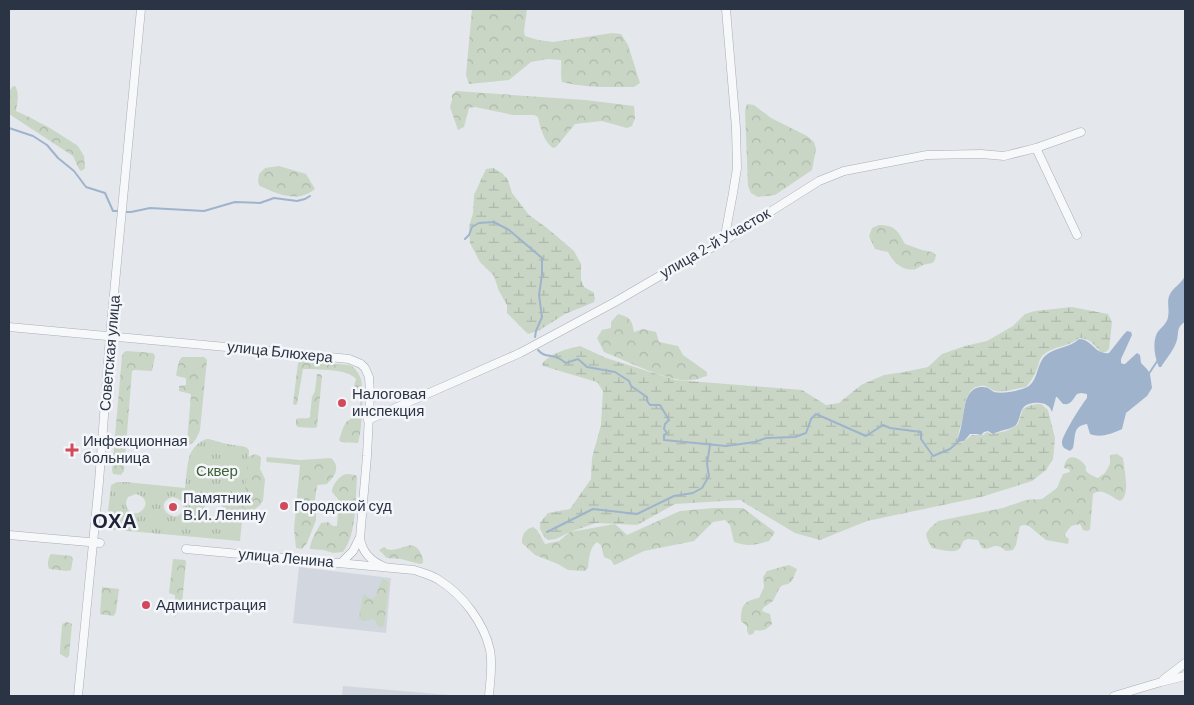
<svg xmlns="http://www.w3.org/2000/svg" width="1194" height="705" font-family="Barlow,sans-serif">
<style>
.built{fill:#d2d6de}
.forest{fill:url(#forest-crowns)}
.wetland{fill:url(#wetland-marsh)}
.park{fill:url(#park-tufts);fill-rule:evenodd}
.water{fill:#9fb4cc}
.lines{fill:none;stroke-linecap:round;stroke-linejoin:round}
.stream{stroke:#9fb4cc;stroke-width:2}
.minor-casing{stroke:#a9aeb7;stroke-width:9}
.minor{stroke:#f7f8fa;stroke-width:8}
.poi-dot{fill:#d1495b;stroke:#f4f6f9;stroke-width:2}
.labels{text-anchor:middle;stroke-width:5;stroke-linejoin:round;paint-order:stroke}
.street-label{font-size:15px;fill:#2b3445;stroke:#f4f6f9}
.poi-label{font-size:15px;fill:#2b3445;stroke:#f4f6f9;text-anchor:start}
.park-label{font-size:15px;fill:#3f6138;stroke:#f4f6f9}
.district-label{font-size:20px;font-weight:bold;letter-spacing:1px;fill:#1d2536;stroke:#f4f6f9}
</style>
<defs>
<pattern id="forest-crowns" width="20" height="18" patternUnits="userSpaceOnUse" patternTransform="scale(1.25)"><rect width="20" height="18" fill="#c9d6c5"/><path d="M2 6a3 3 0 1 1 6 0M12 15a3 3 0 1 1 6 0" fill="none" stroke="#adb8ab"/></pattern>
<pattern id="wetland-marsh" width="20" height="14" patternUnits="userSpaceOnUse" patternTransform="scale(1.25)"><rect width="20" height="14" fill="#c9d6c5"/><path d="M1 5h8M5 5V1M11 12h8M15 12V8" fill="none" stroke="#adb8ab"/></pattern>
<pattern id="park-tufts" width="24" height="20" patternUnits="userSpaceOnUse" patternTransform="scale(1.25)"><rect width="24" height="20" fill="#c9d6c5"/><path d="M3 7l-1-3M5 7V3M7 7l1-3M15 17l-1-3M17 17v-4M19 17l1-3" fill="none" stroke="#adb8ab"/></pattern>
</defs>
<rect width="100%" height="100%" fill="#e4e7ec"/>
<!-- built -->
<g class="built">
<path d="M 299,567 L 391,578 L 386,633 L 293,623 Z"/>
<path d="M 343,686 L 461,696 L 342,696 Z"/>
</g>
<!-- forest -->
<g class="forest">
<path d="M 472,9 L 527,9 L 524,31 L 525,36 L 538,40 L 553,42 L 612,33 L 621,34 L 628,45 L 640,83 L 634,87 C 610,87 586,88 562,82 C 560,73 562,68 561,60 L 547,59 L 531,62 L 509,80 L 469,84 L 466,75 Z"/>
<path d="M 15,86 C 20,94 17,103 16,111 L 27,116 L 50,128 L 78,146 L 84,156 L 85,168 L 83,170 L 81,171 L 79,169 L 73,156 L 9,114 L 9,92 L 12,87 Z"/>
<path d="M 456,91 L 585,100 L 634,106 L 635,118 L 632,126 L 627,128 L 602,121 L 575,124 L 556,147 L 553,148 C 544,142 540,127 538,117 L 534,115 L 513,115 L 475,107 L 469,108 L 464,127 L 458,130 L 450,107 L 452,100 L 452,95 Z"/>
<path d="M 747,104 L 754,105 L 771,118 L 807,136 L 814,142 L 816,149 L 812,170 L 775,195 L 758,197 L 751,193 L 748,186 L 745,110 Z"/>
<path d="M 279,166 L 306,174 L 315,189 C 312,191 308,194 304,195 C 290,200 273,192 260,186 L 258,182 L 259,174 L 265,168 Z"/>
<path d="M 879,225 C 895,225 898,231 905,244 L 922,250 L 932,252 L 936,255 C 934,266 931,262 923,265 C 920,266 918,268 916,269 C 903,272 893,262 888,252 L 875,249 L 869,236 L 872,228 Z"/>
<path d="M 618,314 C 630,317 632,320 634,332 L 643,329 L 656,332 L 659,342 L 678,346 L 683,355 L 707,372 L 707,376 C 702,377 697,380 692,380 C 673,384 624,360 604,352 L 597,338 L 602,330 L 611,328 L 611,322 Z"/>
<path d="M 127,351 L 153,353 L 155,356 L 152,371 L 134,370 L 132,371 L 124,471 L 121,475 L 113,474 L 112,470 L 122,356 L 124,352 Z"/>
<path d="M 182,357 L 204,357 L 207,360 L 200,430 C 198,436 195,443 188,445 L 187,443 L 191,394 L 179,391 L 179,386 L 186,385 L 186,379 C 184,376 179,378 176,375 L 179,361 Z"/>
<path d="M 302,361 L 350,365 C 355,368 360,374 361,380 C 364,393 362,431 358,443 L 341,442 L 339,440 C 341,435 342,429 345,424 C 352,414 359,422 360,402 C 360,396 358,396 356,391 C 353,387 355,383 356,379 C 347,368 317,370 303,369 L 297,404 L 295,405 L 293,404 L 298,363 Z"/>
<path d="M 317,374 L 320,374 L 322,376 L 317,427 L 314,428 L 298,427 L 296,425 L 296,419 C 301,417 306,420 310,417 L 311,406 L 312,397 L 315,391 Z"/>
<path d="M 207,439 C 214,440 220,443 227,444 C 234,446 241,445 247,448 L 249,451 L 248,457 C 253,454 257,453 261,458 L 260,469 L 265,479 L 263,501 L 260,505 L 255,509 L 243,511 L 242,524 L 222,516 L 224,507 L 189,457 C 193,448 198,442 207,439 Z"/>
<path d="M 1117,454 L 1123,458 C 1124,470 1131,495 1120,501 C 1111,497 1101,487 1093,494 L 1090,530 L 1087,531 L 1083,530 L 1080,524 L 1071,526 L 1065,534 L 1065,536 L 1069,539 L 1068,544 L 1046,540 L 1029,526 L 1024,525 L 1020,526 L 1016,545 L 1013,550 L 1006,551 C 993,540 993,551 982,548 L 978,540 L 968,539 L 963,541 C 963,542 960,549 959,549 C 954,554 938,549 932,548 L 928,541 L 926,534 L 930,528 L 938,521 L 1003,508 L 1026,500 L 1042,499 L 1057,488 L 1063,474 L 1070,472 L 1069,469 L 1064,468 C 1066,454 1076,455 1084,464 C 1089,470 1083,466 1087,472 C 1090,475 1095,477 1098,478 L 1105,473 L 1110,464 L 1110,455 Z"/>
<path d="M 267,457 L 301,460 L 331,458 C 341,467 335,476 327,484 L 318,485 L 317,486 L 314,506 L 316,514 L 316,520 L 307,543 L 302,549 L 296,548 L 294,529 L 300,465 L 267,462 L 266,459 Z"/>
<path d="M 346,474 L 356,475 L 357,478 C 355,501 357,533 343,552 L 333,553 L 324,550 L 310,549 C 311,538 317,531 321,523 L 328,522 L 333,526 L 337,526 L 339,501 L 338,499 L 332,492 C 332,485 339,476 346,474 Z"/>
<path d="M 714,508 L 743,508 L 775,532 L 769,541 C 755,545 748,547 734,542 L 730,525 L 725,520 L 713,522 L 694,541 L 644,551 L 617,564 L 614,565 L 611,560 L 604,557 L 601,545 L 597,542 C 589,548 589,559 588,568 L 585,571 L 568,570 L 558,564 L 535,555 L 522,543 L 522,539 L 524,533 L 528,529 L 533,527 L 537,530 L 545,544 L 559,541 L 570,532 L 615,524 L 627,535 L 680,511 Z"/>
<path d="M 411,545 C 419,546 423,556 423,563 L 420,564 L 401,559 L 387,558 L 379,550 L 384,547 C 387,549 388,550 391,550 C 395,550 406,546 411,545 Z"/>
<path d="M 51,554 L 71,556 L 73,559 L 71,570 L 67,571 L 49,569 C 47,564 48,558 51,554 Z"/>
<path d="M 173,559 L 185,560 L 186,562 L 182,604 L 176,616 L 175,617 L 175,595 L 169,593 Z"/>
<path d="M 789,565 L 797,569 L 792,581 L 788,584 L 783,585 L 780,587 L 773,601 L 763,608 L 762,611 L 770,614 L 772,624 C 767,629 763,632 755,630 L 753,634 L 749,635 L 747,631 L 747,626 L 741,621 C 741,606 743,601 759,598 L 764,587 L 763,577 L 767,571 Z"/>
<path d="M 382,579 L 387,580 L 389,583 L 384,625 L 381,628 L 378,626 L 375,620 C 369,618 365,624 360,619 L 359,617 L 363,596 L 364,594 L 366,595 L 369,598 L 373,599 L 376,595 Z"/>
<path d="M 102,587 L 119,589 L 116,611 L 115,614 L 113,616 L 100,614 Z"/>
<path d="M 67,622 L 72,624 L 69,656 L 67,658 L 60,654 L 60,650 L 62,625 L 64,623 Z"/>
</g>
<!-- wetland -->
<g class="wetland">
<path d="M 493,168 L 502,173 L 508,180 L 512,193 L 529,215 L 547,228 L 574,251 L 581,264 L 581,280 L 584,287 L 593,292 L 595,298 L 594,302 L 592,303 L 565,314 L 538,331 L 528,334 L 507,313 L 507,305 L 499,291 L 494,276 L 480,262 L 470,243 L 469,227 L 473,213 L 474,195 L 486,169 Z"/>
<path d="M 1072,307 L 1108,314 L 1112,322 L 1109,349 L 1107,351 L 1102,353 C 1095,346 1089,337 1079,338 C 1069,347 1053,346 1043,355 C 1040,358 1039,362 1038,366 C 1035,374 1032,380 1026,387 C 1019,388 1003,393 995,391 C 992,390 989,387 985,386 C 967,384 965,403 963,416 C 962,424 956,436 959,443 L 963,442 L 972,435 L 983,435 L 987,432 L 992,434 L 1006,431 L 1014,427 L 1018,424 L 1023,409 L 1028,406 L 1036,404 L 1041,404 L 1048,410 L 1055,438 L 1053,459 L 1046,470 L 1032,481 L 981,497 L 867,521 L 820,540 L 795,533 L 740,500 L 675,504 L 637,525 L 596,523 L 570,532 L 556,539 L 549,540 L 545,538 L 540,529 L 540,523 L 548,513 L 570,509 L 591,479 L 592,458 L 601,425 L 603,391 L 597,382 L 543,366 L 542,364 C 550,353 567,349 580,346 L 606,358 L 676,380 L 802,390 L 826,405 L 839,403 L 861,385 L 884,375 L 904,372 L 928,367 L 942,354 L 965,346 L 987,341 L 1013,326 L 1025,314 L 1035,311 Z"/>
</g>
<!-- park -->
<path class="park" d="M 207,439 C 214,440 220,443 227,444 C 234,446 241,445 247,448 L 249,451 L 240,541 L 106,529 L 111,485 L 117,482 L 126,482 L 185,488 C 188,469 185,447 207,439 ZM 136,494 C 158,500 136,524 127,508 C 125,504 126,501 128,497 ZM 172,497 C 179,498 186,503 183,510 C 176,527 151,505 172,497 ZM 211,500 C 217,500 221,502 223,508 C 221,532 191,512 211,500 Z"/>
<!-- water -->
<g class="water">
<path d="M 1185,276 L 1185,322 C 1175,328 1180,333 1176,343 C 1173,351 1166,359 1161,367 L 1159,367 C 1155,358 1152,343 1157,333 C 1161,327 1167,324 1168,317 C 1170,309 1166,301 1170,294 C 1174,287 1181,284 1185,276 Z"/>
<path d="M 1127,331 L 1131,332 L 1132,335 L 1121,359 L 1121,363 L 1123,364 L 1125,364 L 1137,353 L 1140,355 L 1141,363 L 1147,369 L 1150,374 L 1152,388 L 1147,396 L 1126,413 L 1122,429 L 1120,430 C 1111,434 1100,438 1090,434 L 1087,424 C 1072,426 1076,437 1073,448 L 1070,451 C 1066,449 1062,448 1062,443 C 1061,437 1082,404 1087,398 L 1087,394 L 1081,393 L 1077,394 C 1072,400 1072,405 1063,404 L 1057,397 L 1056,397 L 1052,412 C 1051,410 1050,407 1048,406 C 1043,401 1027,402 1023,408 C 1019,414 1020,421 1015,426 C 1008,430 1000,430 993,434 L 988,431 L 984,432 L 981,435 L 977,434 L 970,434 L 964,441 L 959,442 L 957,441 C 959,435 961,429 962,422 C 965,409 964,390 980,387 C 982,387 987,387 988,388 C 990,389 992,391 994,392 C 1003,394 1017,391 1025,388 C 1038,384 1036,365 1045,356 C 1055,347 1070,348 1079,339 C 1092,339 1095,355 1109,353 L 1124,334 Z"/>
</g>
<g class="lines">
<!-- stream -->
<g class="stream">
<path d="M 9,128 L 33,136 L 47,145 L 58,158 L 74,171 L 86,187 L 105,193 L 113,211 L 119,211"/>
<path d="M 123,212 L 131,212 L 150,208 L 204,211 L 235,202 L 260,203 L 274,198 L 297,201 L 305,199 L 310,196"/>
<path d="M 465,239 L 469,235 L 472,227 L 479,223 L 494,222 L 509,230 L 542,258 L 542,275 L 539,295 L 542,317 L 536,331 L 535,337"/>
<path d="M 538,350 C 545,358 550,354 558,358 C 561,359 563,361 566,363 L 578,359 L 587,367 L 615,372 L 629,381 L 631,386 L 647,397 L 647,401 L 650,405 L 660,405 L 669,420 L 665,424 L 664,429 L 667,433 L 664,435 L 664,440 L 726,446 L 755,442 L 766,438 L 795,437 L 806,433 L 811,419 L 816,414 L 866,436 L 883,425 L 890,428 L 921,432 L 921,439 L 933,456 L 950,449 L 959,441"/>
<path d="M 1148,375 L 1158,360"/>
<path d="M 547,532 L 593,509 L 637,514 L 674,496 L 693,493 L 702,488 L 709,476 L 707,464 L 710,445"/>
</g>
<!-- minor casing -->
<g class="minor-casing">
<g id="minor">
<path d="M 1036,148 L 1077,235"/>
<path d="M 724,241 L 733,193 L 737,168 L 736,128 L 726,9"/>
<path d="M 9,327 L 290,353 L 349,359 L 361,364 L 365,368 L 369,377 L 370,394 L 367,456 L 360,538 C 362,552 372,562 385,567"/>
<path d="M 368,420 L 520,353 L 615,302 L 663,274 L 724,241 L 819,181 L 844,171 L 927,155 L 981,154 L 1004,156 L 1036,148 L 1081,132"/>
<path d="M 9,535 L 100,543"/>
<path d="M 186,549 L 414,570 C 423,573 432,575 439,580 C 463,595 484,623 490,650 C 493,665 490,681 489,696"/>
<path d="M 341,563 L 353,551 L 359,539"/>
<path d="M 1164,679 L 1185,663"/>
<path d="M 78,696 L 99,482 L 110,336 L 141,9"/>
<path d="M 1114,696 L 1161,682 L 1185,676"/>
</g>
</g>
<!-- minor -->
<use href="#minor" class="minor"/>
</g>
<!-- markers -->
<g class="poi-dot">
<circle cx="342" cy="403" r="5"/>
<path d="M69.5 442.5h5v5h5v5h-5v5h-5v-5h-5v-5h5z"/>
<circle cx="284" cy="506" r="5"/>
<circle cx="173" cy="507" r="5"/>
<circle cx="146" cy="605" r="5"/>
</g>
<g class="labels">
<!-- street labels -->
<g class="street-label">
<text transform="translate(715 243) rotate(-30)" y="5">улица 2-й Участок</text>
<text transform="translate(280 352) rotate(6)" y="5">улица Блюхера</text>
<text transform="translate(110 353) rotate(-85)" y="5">Советская улица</text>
<text transform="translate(286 558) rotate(5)" y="5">улица Ленина</text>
</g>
<!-- poi labels -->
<g class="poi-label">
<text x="352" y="399">Налоговая<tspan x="352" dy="17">инспекция</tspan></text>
<text x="83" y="446">Инфекционная<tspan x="83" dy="17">больница</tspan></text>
<text x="183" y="503">Памятник<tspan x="183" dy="17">В.И. Ленину</tspan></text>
<text x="294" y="511">Городской суд</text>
<text x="156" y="610">Администрация</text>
</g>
<!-- park labels -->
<g class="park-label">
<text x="217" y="476">Сквер</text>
</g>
<!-- district labels -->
<g class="district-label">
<text x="115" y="528">ОХА</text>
</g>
</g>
<!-- border -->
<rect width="1194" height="705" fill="none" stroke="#2b3445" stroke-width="20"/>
</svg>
